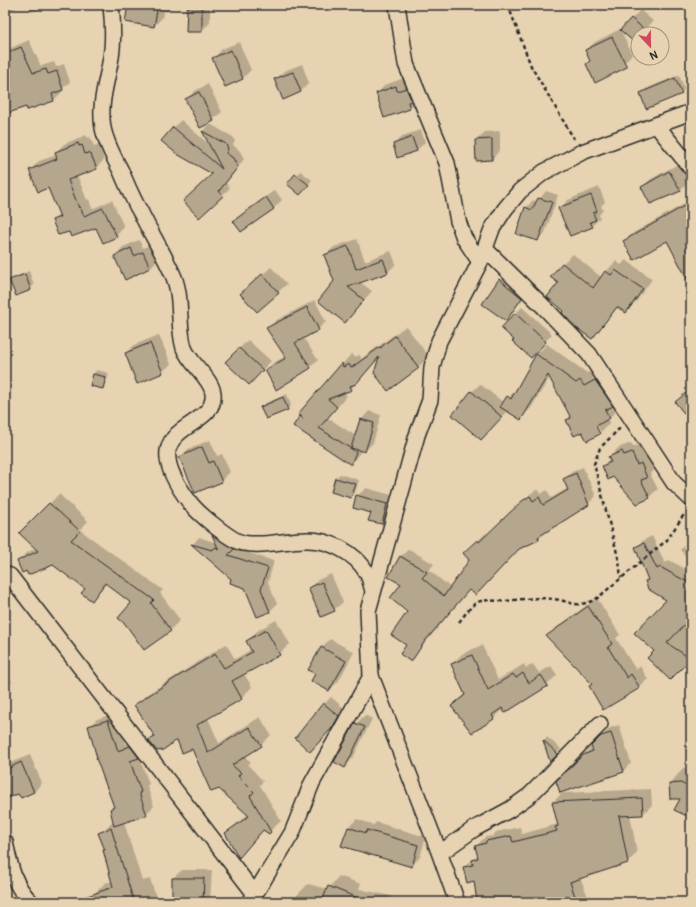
<svg xmlns="http://www.w3.org/2000/svg" width="696" height="907" font-family="Pangolin,sans-serif">
<style>
.shadow{fill:#0003}
.building{fill:#b5a68e;stroke:#2b2b2b}
.lines{fill:none;stroke-linecap:round;stroke-linejoin:round}
.street-casing{stroke:#2b2b2b;stroke-width:18}
.path{stroke:#2b2b2b;stroke-width:2.5;stroke-dasharray:4 3;stroke-linecap:butt}
.street{stroke:#e7d3b1;stroke-width:15}
</style>
<rect width="100%" height="100%" fill="#e7d3b1"/>
<filter id="ink" filterUnits="userSpaceOnUse"><feTurbulence type="fractalNoise" baseFrequency=".025" numOctaves="2"/><feDisplacementMap in="SourceGraphic" scale="8" xChannelSelector="R" yChannelSelector="G"/><feConvolveMatrix kernelMatrix="1 2 1 2 8 2 1 2 1" color-interpolation-filters="sRGB"/></filter>
<g filter="url(#ink)">
<!-- shadow -->
<g class="shadow">
<path d="M 5,5 L 24,5 L 5,12 Z"/>
<path d="M 28,5 L 52,5 L 31,12 Z"/>
<path d="M 129,5 L 174,5 L 167,12 L 164,11 L 163,17 L 154,26 Z"/>
<path d="M 190,5 L 210,5 L 210,23 L 201,31 L 188,7 Z"/>
<path d="M 640,10 L 653,21 L 642,34 L 638,34 L 638,38 L 632,19 Z"/>
<path d="M 620,29 L 632,54 L 625,62 L 616,71 L 587,64 L 591,60 L 586,50 L 595,42 Z"/>
<path d="M 29,40 L 41,66 L 54,62 L 56,67 L 64,64 L 70,82 L 61,90 L 62,92 L 54,100 L 28,109 L 27,106 L 5,113 L 5,53 L 11,48 Z"/>
<path d="M 239,42 L 251,70 L 243,78 L 226,86 L 214,58 L 222,49 Z"/>
<path d="M 302,64 L 309,83 L 301,91 L 283,98 L 276,79 L 284,71 Z"/>
<path d="M 679,75 L 685,89 L 681,93 L 641,93 L 645,89 Z"/>
<path d="M 404,78 L 418,99 L 410,108 L 385,116 L 377,94 L 385,85 Z"/>
<path d="M 208,84 L 222,112 L 213,120 L 187,99 L 195,91 Z"/>
<path d="M 181,120 L 211,146 L 203,131 L 210,124 L 233,137 L 235,141 L 233,145 L 240,151 L 244,159 L 226,183 L 230,188 L 199,217 L 213,173 L 173,128 Z"/>
<path d="M 421,130 L 425,142 L 417,150 L 398,157 L 394,145 L 402,136 Z"/>
<path d="M 500,131 L 500,150 L 492,159 L 477,160 L 476,140 L 485,132 Z"/>
<path d="M 86,135 L 88,138 L 90,137 L 94,146 L 99,144 L 104,160 L 96,168 L 77,175 L 87,200 L 89,199 L 92,209 L 112,200 L 124,227 L 116,236 L 96,227 L 69,230 L 53,220 L 60,214 L 49,186 L 30,170 L 39,161 L 57,155 L 56,152 L 64,144 Z"/>
<path d="M 678,164 L 689,182 L 680,191 L 642,187 L 651,179 Z"/>
<path d="M 300,171 L 312,180 L 304,190 L 288,184 Z"/>
<path d="M 599,187 L 605,202 L 601,206 L 603,210 L 599,215 L 600,218 L 592,226 L 560,208 L 568,200 Z"/>
<path d="M 275,190 L 282,200 L 274,208 L 242,231 L 234,221 L 243,213 Z"/>
<path d="M 546,191 L 558,195 L 545,233 L 537,240 L 526,208 L 533,200 L 537,202 Z"/>
<path d="M 691,200 L 691,255 L 667,240 L 625,241 L 633,233 Z"/>
<path d="M 357,239 L 365,261 L 391,251 L 396,264 L 388,272 L 360,282 L 372,291 L 345,322 L 335,282 L 325,255 L 334,247 Z"/>
<path d="M 139,240 L 143,248 L 152,244 L 158,259 L 150,268 L 125,279 L 115,256 L 123,247 Z"/>
<path d="M 573,254 L 601,277 L 616,261 L 621,265 L 626,260 L 652,279 L 636,302 L 625,312 L 618,307 L 592,338 L 565,311 L 559,283 L 562,264 Z"/>
<path d="M 271,267 L 287,284 L 257,311 L 250,286 Z"/>
<path d="M 29,271 L 34,285 L 30,289 L 11,281 L 15,277 Z"/>
<path d="M 509,272 L 530,289 L 506,320 L 483,303 Z"/>
<path d="M 315,300 L 326,322 L 318,329 L 303,337 L 318,360 L 310,367 L 266,371 L 273,363 L 286,356 L 268,328 L 275,321 Z"/>
<path d="M 522,307 L 552,334 L 538,350 L 515,339 L 515,314 Z"/>
<path d="M 406,326 L 429,357 L 418,367 L 388,390 L 380,356 L 351,389 L 343,392 L 347,396 L 328,418 L 356,436 L 361,420 L 369,411 L 381,415 L 373,443 L 365,451 L 362,450 L 351,464 L 300,417 L 300,414 L 352,353 L 354,357 L 360,355 L 361,359 Z"/>
<path d="M 159,335 L 171,364 L 162,372 L 126,353 L 134,345 Z"/>
<path d="M 248,340 L 271,361 L 249,384 L 226,362 Z"/>
<path d="M 547,344 L 587,373 L 591,371 L 594,377 L 606,370 L 620,407 L 608,419 L 610,422 L 601,432 L 594,421 L 582,430 L 568,420 L 571,416 L 550,377 L 531,408 L 520,419 L 507,411 L 481,439 L 472,392 L 480,384 L 504,403 L 518,387 L 537,354 Z"/>
<path d="M 97,370 L 109,373 L 106,384 L 102,388 L 93,374 Z"/>
<path d="M 287,394 L 291,405 L 287,409 L 262,407 L 266,403 Z"/>
<path d="M 210,440 L 217,456 L 222,454 L 230,472 L 221,481 L 180,458 L 188,449 Z"/>
<path d="M 631,443 L 633,447 L 641,444 L 646,457 L 650,455 L 655,468 L 650,474 L 658,489 L 649,497 L 603,466 L 618,448 Z"/>
<path d="M 583,467 L 596,496 L 588,504 L 546,532 L 538,539 L 519,548 L 470,589 L 411,660 L 407,645 L 409,611 L 402,584 L 389,576 L 401,556 L 409,549 L 434,564 L 429,570 L 451,588 L 470,560 L 472,546 L 486,533 L 487,535 L 530,494 L 538,489 L 541,494 L 547,490 L 551,498 L 568,488 L 564,479 L 572,472 Z"/>
<path d="M 340,474 L 359,480 L 355,493 L 351,497 L 336,478 Z"/>
<path d="M 366,488 L 395,496 L 390,515 L 381,523 L 357,496 Z"/>
<path d="M 59,494 L 88,521 L 80,530 L 163,590 L 160,593 L 180,620 L 170,630 L 145,649 L 132,602 L 107,583 L 92,600 L 86,588 L 53,564 L 18,561 L 28,552 L 36,548 L 21,533 Z"/>
<path d="M 691,527 L 691,534 L 688,530 Z"/>
<path d="M 220,529 L 240,542 L 234,548 L 274,561 L 268,582 L 277,604 L 270,611 L 246,587 L 232,579 L 193,544 L 199,537 L 217,543 L 214,536 Z"/>
<path d="M 652,536 L 665,563 L 669,560 L 691,572 L 691,665 L 655,651 L 667,600 L 646,582 L 648,579 L 636,547 L 644,540 Z"/>
<path d="M 691,539 L 691,562 L 680,550 Z"/>
<path d="M 331,574 L 343,602 L 334,610 L 310,589 L 318,580 Z"/>
<path d="M 597,598 L 620,635 L 616,638 L 636,670 L 640,666 L 648,679 L 639,687 L 593,684 L 548,636 L 556,628 Z"/>
<path d="M 276,620 L 290,644 L 279,654 L 244,674 L 252,687 L 241,698 L 208,718 L 219,743 L 260,717 L 271,735 L 261,745 L 244,756 L 251,762 L 248,765 L 263,781 L 260,785 L 281,821 L 270,831 L 264,829 L 239,857 L 226,833 L 248,814 L 193,747 L 177,739 L 149,740 L 154,735 L 135,706 L 146,695 L 226,644 L 235,659 L 252,649 L 247,641 L 257,631 Z"/>
<path d="M 330,639 L 354,652 L 338,682 L 329,690 L 321,648 Z"/>
<path d="M 482,645 L 498,680 L 524,664 L 526,668 L 533,664 L 539,673 L 551,666 L 557,675 L 547,685 L 504,709 L 494,718 L 472,732 L 452,706 L 465,693 L 452,664 L 462,654 Z"/>
<path d="M 5,671 L 12,682 L 5,689 Z"/>
<path d="M 331,697 L 345,709 L 339,720 L 317,744 L 324,704 Z"/>
<path d="M 116,713 L 126,744 L 138,739 L 146,749 L 139,756 L 149,784 L 147,786 L 154,806 L 146,814 L 124,822 L 142,881 L 150,879 L 158,902 L 96,902 L 94,894 L 105,883 L 113,881 L 104,851 L 105,849 L 100,833 L 114,821 L 111,809 L 114,806 L 89,727 L 97,719 Z"/>
<path d="M 365,715 L 372,719 L 353,758 L 345,767 L 356,724 Z"/>
<path d="M 619,725 L 631,763 L 623,771 L 557,782 L 610,728 Z"/>
<path d="M 547,737 L 561,749 L 550,760 L 544,740 Z"/>
<path d="M 30,755 L 42,783 L 34,792 L 5,793 L 5,765 Z"/>
<path d="M 691,767 L 691,817 L 676,810 L 682,798 L 670,784 L 683,768 Z"/>
<path d="M 651,789 L 652,805 L 643,814 L 630,814 L 637,853 L 628,862 L 580,877 L 590,902 L 477,902 L 474,880 L 464,867 L 478,855 L 476,846 L 485,837 L 493,836 L 496,832 L 520,827 L 522,834 L 558,824 L 553,802 L 562,793 Z"/>
<path d="M 357,819 L 374,825 L 376,822 L 426,837 L 420,857 L 412,866 L 348,827 Z"/>
<path d="M 182,870 L 212,870 L 210,902 L 173,902 L 173,878 Z"/>
<path d="M 339,876 L 361,884 L 359,889 L 391,896 L 390,902 L 296,902 L 297,895 L 308,884 L 328,889 Z"/>
</g>
<!-- building -->
<g class="building">
<path d="M 128,5 L 158,5 L 154,27 L 125,22 Z"/>
<path d="M 187,7 L 202,7 L 202,32 L 186,32 Z"/>
<path d="M 631,18 L 645,30 L 642,34 L 638,34 L 638,39 L 635,43 L 620,30 Z"/>
<path d="M 612,37 L 627,67 L 595,83 L 586,64 L 590,61 L 585,50 Z"/>
<path d="M 21,47 L 33,73 L 46,69 L 48,74 L 57,71 L 63,90 L 52,94 L 54,101 L 27,110 L 26,107 L 5,114 L 5,54 Z"/>
<path d="M 231,50 L 243,79 L 225,87 L 212,58 Z"/>
<path d="M 293,72 L 301,92 L 283,100 L 274,79 Z"/>
<path d="M 675,78 L 682,94 L 646,109 L 640,93 Z"/>
<path d="M 396,86 L 397,91 L 406,88 L 412,101 L 408,102 L 410,109 L 384,118 L 376,93 Z"/>
<path d="M 199,92 L 214,121 L 200,128 L 185,99 Z"/>
<path d="M 173,127 L 222,169 L 202,131 L 226,144 L 228,149 L 226,153 L 233,158 L 238,167 L 219,191 L 223,196 L 199,218 L 183,201 L 212,174 L 177,154 L 161,141 Z"/>
<path d="M 412,137 L 417,151 L 397,158 L 393,144 Z"/>
<path d="M 492,139 L 492,160 L 476,161 L 475,140 Z"/>
<path d="M 78,143 L 79,146 L 82,145 L 85,154 L 90,152 L 97,169 L 68,180 L 79,208 L 80,207 L 84,216 L 103,208 L 117,237 L 103,243 L 96,228 L 71,237 L 69,232 L 58,235 L 52,220 L 60,217 L 48,188 L 38,192 L 29,170 L 57,159 L 55,152 Z"/>
<path d="M 669,171 L 681,191 L 650,204 L 641,187 Z"/>
<path d="M 295,174 L 309,185 L 300,195 L 287,184 Z"/>
<path d="M 591,195 L 597,211 L 593,213 L 596,220 L 590,222 L 593,227 L 570,236 L 558,208 Z"/>
<path d="M 266,197 L 274,209 L 241,232 L 233,221 Z"/>
<path d="M 538,198 L 552,202 L 538,241 L 516,234 L 525,207 L 532,210 Z"/>
<path d="M 691,202 L 691,286 L 667,241 L 634,260 L 623,241 Z"/>
<path d="M 348,246 L 356,269 L 383,259 L 388,273 L 348,287 L 364,300 L 345,323 L 318,301 L 334,281 L 324,255 Z"/>
<path d="M 131,248 L 134,256 L 143,252 L 150,268 L 125,280 L 114,256 Z"/>
<path d="M 562,263 L 593,288 L 605,271 L 611,275 L 615,270 L 643,289 L 626,313 L 617,307 L 592,339 L 575,327 L 562,313 L 564,311 L 547,297 L 558,283 L 550,277 Z"/>
<path d="M 25,274 L 31,290 L 16,296 L 9,280 Z"/>
<path d="M 262,274 L 279,293 L 257,312 L 240,294 Z"/>
<path d="M 499,279 L 522,298 L 506,321 L 482,304 Z"/>
<path d="M 307,307 L 319,330 L 295,343 L 311,368 L 276,390 L 265,370 L 286,358 L 266,328 Z"/>
<path d="M 515,313 L 546,342 L 531,358 L 512,341 L 514,340 L 501,328 Z"/>
<path d="M 395,336 L 419,368 L 388,391 L 374,373 L 379,357 L 356,384 L 350,386 L 352,390 L 328,399 L 337,407 L 319,428 L 356,452 L 351,465 L 293,426 L 300,416 L 304,419 L 298,414 L 342,363 L 343,367 L 349,364 L 351,368 L 380,347 L 381,348 L 382,346 Z"/>
<path d="M 150,343 L 163,373 L 137,384 L 125,353 Z"/>
<path d="M 239,348 L 263,370 L 249,385 L 225,362 Z"/>
<path d="M 536,354 L 576,383 L 580,380 L 584,386 L 595,380 L 613,406 L 605,410 L 610,418 L 596,426 L 600,434 L 587,441 L 582,432 L 574,436 L 566,420 L 571,418 L 548,375 L 521,420 L 500,407 L 507,396 L 511,399 Z"/>
<path d="M 93,374 L 106,377 L 103,389 L 90,386 Z"/>
<path d="M 691,389 L 691,422 L 675,402 Z"/>
<path d="M 471,391 L 502,417 L 481,440 L 452,415 Z"/>
<path d="M 283,397 L 288,410 L 266,419 L 260,407 Z"/>
<path d="M 360,419 L 374,423 L 365,452 L 351,448 Z"/>
<path d="M 202,447 L 209,463 L 213,461 L 222,482 L 195,493 L 179,457 Z"/>
<path d="M 622,451 L 624,455 L 632,452 L 637,465 L 641,463 L 647,478 L 641,480 L 650,498 L 637,504 L 613,477 L 608,480 L 602,466 L 611,462 L 608,457 Z"/>
<path d="M 576,473 L 589,505 L 538,537 L 539,540 L 519,549 L 476,595 L 469,590 L 425,641 L 411,662 L 400,654 L 406,645 L 391,635 L 407,612 L 390,598 L 401,584 L 388,577 L 400,556 L 427,572 L 422,578 L 444,596 L 469,560 L 463,553 L 477,540 L 479,542 L 522,501 L 530,496 L 533,501 L 539,497 L 543,505 L 568,490 L 563,479 Z"/>
<path d="M 335,478 L 356,484 L 351,498 L 331,492 Z"/>
<path d="M 356,495 L 387,504 L 382,524 L 368,521 L 371,513 L 353,508 Z"/>
<path d="M 49,503 L 80,531 L 71,540 L 154,600 L 151,603 L 171,631 L 144,650 L 126,625 L 118,618 L 131,603 L 105,583 L 92,601 L 81,593 L 85,589 L 53,565 L 28,575 L 26,571 L 22,573 L 17,561 L 38,551 L 19,533 Z"/>
<path d="M 212,535 L 234,549 L 228,555 L 268,568 L 261,589 L 270,612 L 257,617 L 245,588 L 230,583 L 231,579 L 191,544 L 212,550 L 216,547 L 219,550 Z"/>
<path d="M 644,543 L 657,569 L 660,567 L 691,584 L 691,618 L 667,643 L 691,659 L 670,680 L 647,658 L 654,651 L 634,633 L 666,600 L 648,589 L 645,581 L 648,580 L 635,547 Z"/>
<path d="M 322,582 L 335,611 L 321,617 L 308,588 Z"/>
<path d="M 588,606 L 612,644 L 608,647 L 627,678 L 631,674 L 640,688 L 603,710 L 589,686 L 592,684 L 546,636 Z"/>
<path d="M 266,630 L 280,655 L 232,681 L 242,699 L 197,725 L 208,753 L 249,727 L 262,746 L 232,765 L 241,773 L 238,776 L 254,792 L 250,796 L 271,832 L 269,834 L 263,830 L 239,858 L 225,833 L 249,816 L 219,789 L 211,792 L 192,749 L 182,753 L 177,740 L 163,750 L 157,751 L 148,740 L 155,737 L 134,705 L 177,677 L 215,654 L 224,668 L 252,652 L 246,641 Z"/>
<path d="M 321,647 L 346,661 L 329,691 L 311,681 L 315,674 L 308,670 Z"/>
<path d="M 472,655 L 488,690 L 513,674 L 516,678 L 523,673 L 529,683 L 541,675 L 548,686 L 505,713 L 502,708 L 492,715 L 494,719 L 472,733 L 451,706 L 465,695 L 451,664 Z"/>
<path d="M 323,703 L 339,716 L 332,728 L 310,752 L 295,738 Z"/>
<path d="M 108,720 L 118,751 L 130,746 L 139,758 L 130,761 L 141,792 L 139,793 L 147,815 L 114,826 L 110,809 L 114,807 L 96,758 L 97,758 L 88,726 Z"/>
<path d="M 355,723 L 365,727 L 345,768 L 334,762 Z"/>
<path d="M 611,733 L 624,772 L 560,793 L 556,781 L 583,755 L 593,751 L 591,746 L 601,736 Z"/>
<path d="M 543,740 L 558,754 L 550,762 Z"/>
<path d="M 21,762 L 34,792 L 21,798 L 18,794 L 5,799 L 5,770 Z"/>
<path d="M 691,777 L 691,807 L 687,816 L 674,810 L 680,799 L 670,799 L 669,784 L 681,783 L 686,786 Z"/>
<path d="M 642,798 L 643,815 L 619,816 L 628,863 L 570,882 L 577,902 L 533,902 L 531,898 L 508,902 L 477,902 L 474,881 L 467,883 L 463,867 L 473,865 L 472,860 L 478,858 L 475,846 L 486,843 L 486,841 L 511,836 L 513,842 L 557,831 L 555,827 L 558,826 L 552,802 Z"/>
<path d="M 348,827 L 366,833 L 367,830 L 418,845 L 412,867 L 341,846 Z"/>
<path d="M 111,828 L 134,902 L 77,902 L 76,900 L 113,887 L 103,850 L 105,850 L 98,833 Z"/>
<path d="M 172,878 L 204,878 L 203,902 L 172,902 Z"/>
<path d="M 328,886 L 366,901 L 366,902 L 322,902 Z"/>
</g>
<g class="lines">
<!-- street casing -->
<g class="street-casing">
<g id="street">
<path d="M 111,5 C 113,24 114,44 110,63 C 106,85 99,105 103,128 C 106,143 114,158 121,171 C 127,185 133,200 141,213 C 151,234 164,254 173,275 C 183,297 177,325 184,348 C 190,364 211,378 213,393 C 218,434 126,420 191,504 C 199,514 231,541 243,543 C 264,547 284,540 305,540 C 328,539 355,552 367,573 C 370,578 371,585 373,591"/>
<path d="M 397,5 L 406,64 L 447,163 L 458,221 L 464,238 L 480,262"/>
<path d="M 657,126 L 691,168"/>
<path d="M 485,249 L 544,307 L 589,354 L 674,483 L 691,499"/>
<path d="M 5,574 L 10,576 L 255,894"/>
<path d="M 371,676 L 438,849 L 457,902"/>
<path d="M 5,842 C 10,865 13,885 31,902"/>
<path d="M 440,853 L 474,829 L 509,810 L 530,795 L 600,724"/>
<path d="M 250,902 L 292,833 L 312,783 L 371,676 L 368,611 L 417,435 L 430,400 L 432,367 L 439,341 L 480,262 L 492,229 L 505,209 L 520,191 L 544,172 L 582,152 L 691,112"/>
</g>
</g>
<!-- path -->
<g class="path">
<path d="M 508,5 L 531,66 L 574,139"/>
<path d="M 620,428 L 600,448 L 594,464 L 619,561 L 621,578"/>
<path d="M 459,622 C 465,615 472,603 481,601 C 489,599 498,602 506,601 C 522,599 537,597 553,599 C 573,601 571,609 595,600 L 667,540 L 685,513"/>
</g>
<!-- street -->
<use href="#street" class="street"/>
</g>
</g>
<!-- margin -->
<rect width="696" height="907" fill="none" stroke="#e7d3b1" stroke-width="20"/>
<rect x="10" y="10" width="676" height="887" fill="none" stroke="#2b2b2b" stroke-width="1.5" filter="url(#ink)"/>
<!-- north arrow -->
<g transform="translate(650 46) rotate(158)"><circle r="19" fill="#e7d3b1" stroke="#9c907b"/>
<path d="M0-3L7 15L0 10L-7 15Z" fill="#d1495b"/>
<text y="-6" font-size="11" font-weight="bold" text-anchor="middle" fill="#2b2b2b">N</text>
</g>
</svg>
